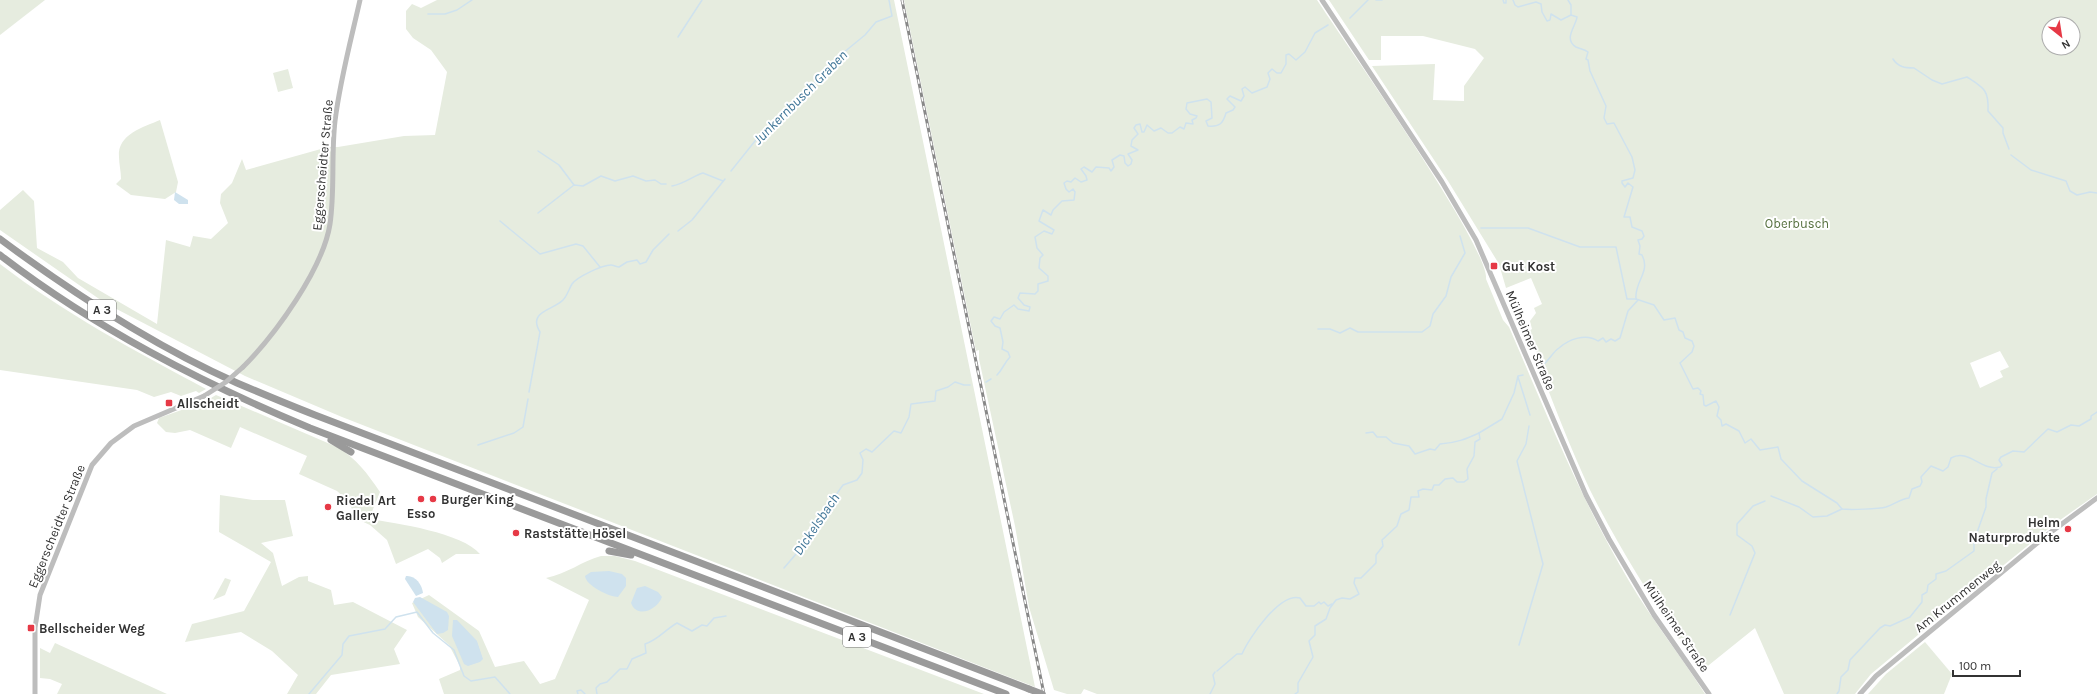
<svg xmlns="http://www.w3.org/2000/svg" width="2097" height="694" font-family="Karla,sans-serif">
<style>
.green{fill:#e6ecdf;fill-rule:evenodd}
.water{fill:#cfe2ee}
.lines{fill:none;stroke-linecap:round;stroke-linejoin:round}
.stream{stroke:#cfe2ee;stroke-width:1.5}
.secondary{stroke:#bdbdbd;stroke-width:5}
.highway{stroke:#9a9a9a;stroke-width:7}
.rail-casing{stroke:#888;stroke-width:3}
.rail{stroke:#fff;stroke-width:1.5;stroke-dasharray:4.5;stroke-linecap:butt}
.secondary-bridge{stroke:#bdbdbd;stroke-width:5}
.highway-bridge{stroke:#9a9a9a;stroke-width:7}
.poi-dot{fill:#e63946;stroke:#fff;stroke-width:1.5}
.labels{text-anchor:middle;stroke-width:4;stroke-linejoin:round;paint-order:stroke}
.shield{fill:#fff;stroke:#707070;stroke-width:1}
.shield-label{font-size:12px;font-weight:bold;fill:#333}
.street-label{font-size:13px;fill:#333;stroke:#fff}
.park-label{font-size:13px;fill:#56703f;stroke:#fff}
.poi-label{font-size:13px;font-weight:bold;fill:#333;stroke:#fff;text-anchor:start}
.water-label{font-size:14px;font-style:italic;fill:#3f7597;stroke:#fff}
</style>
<rect width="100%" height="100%" fill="#fff"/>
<!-- green -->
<g class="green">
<path d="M 0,0 L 45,0 L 0,35 Z"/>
<path d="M 437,0 L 894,0 L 1035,687 L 342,417 L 245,376 L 105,303 L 0,230 L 0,210 L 23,190 L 34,201 L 37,248 L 63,262 L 78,278 L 157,324 L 166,240 L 190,247 L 193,236 L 211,239 L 228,223 L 220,203 L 221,194 L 232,183 L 242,159 L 246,170 L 328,147 L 338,147 L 404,136 L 435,135 L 447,72 L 431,50 L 413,38 L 406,29 L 406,11 L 412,4 L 421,8 Z"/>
<path d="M 904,0 L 1317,0 C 1343,40 1490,248 1486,279 L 1503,320 L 1509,327 C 1546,413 1581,500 1629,581 C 1652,620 1681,656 1705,694 L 1097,694 L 1084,689 L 1081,694 L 1067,694 L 1054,690 L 1029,607 L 1015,526 L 979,359 L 979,350 L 976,351 Z"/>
<path d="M 1329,0 L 2097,0 L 2097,494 L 2053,525 L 1936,620 L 1871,674 L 1855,694 L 1784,694 L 1755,628 L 1704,669 L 1682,638 L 1679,639 C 1647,592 1616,542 1590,490 C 1570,447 1553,403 1536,358 L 1539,357 L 1526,333 L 1532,329 L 1530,321 L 1536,313 L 1534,308 L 1542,304 L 1531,278 L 1506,288 L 1499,264 L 1448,181 L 1372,66 L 1435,64 L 1433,100 L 1464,101 L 1464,86 L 1484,58 L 1475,49 L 1423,36 L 1381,36 L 1381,60 L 1369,60 ZM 2049,24 L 2073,24 L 2073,48 L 2049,48 ZM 2000,351 L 2009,367 L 2000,371 L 2003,377 L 1980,388 L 1970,363 Z"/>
<path d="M 288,69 L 293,88 L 278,92 L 273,73 Z"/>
<path d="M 160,120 L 178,182 L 176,192 L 165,199 L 131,195 L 116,184 L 121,179 C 121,171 119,164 119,157 C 117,134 144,127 160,120 Z"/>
<path d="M 0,264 C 64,313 135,351 206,389 L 199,393 L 196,391 L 181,396 L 171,392 L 154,397 L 137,390 L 0,370 Z"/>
<path d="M 216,395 L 337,447 C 357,459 367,473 380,492 L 369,519 C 396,523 463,533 480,554 L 456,554 L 442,563 L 440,558 L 428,549 L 396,564 L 387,540 L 370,525 L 357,519 L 348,501 L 337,491 L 299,474 L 307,456 L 240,427 L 231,448 L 190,430 L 175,433 L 166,432 L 157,423 L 159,418 L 204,402 Z"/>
<path d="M 220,495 L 253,500 L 285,500 L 293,536 L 261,543 L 273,553 L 282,586 L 299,577 L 308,576 L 308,581 L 331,590 L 334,605 L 353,602 L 407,630 L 394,649 L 400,664 L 331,675 L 316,694 L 287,694 L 298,675 L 272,651 L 241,632 L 185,642 L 192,624 L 244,611 L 271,562 L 219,532 Z"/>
<path d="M 601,556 L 615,556 L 635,561 L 984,694 L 444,694 L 439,679 L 460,670 L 460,666 L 449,645 L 418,617 L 412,603 L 429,595 L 479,631 L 495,667 L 524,661 L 540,684 L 555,679 L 589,600 L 546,578 C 567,574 582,561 601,556 Z"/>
<path d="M 225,578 L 231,580 L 225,595 L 213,600 Z"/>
<path d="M 1925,642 L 1952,674 L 1944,694 L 1868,694 L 1886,674 Z"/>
<path d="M 55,643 L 167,694 L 57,694 L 62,684 L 50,679 L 40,678 L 40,648 L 50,653 Z"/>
</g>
<!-- water -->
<g class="water">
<path d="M 175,192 L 188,200 L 188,204 L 179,204 L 174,200 Z"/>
<path d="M 609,571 L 622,574 L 626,578 L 626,586 L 618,597 C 610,597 586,586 585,576 L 591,572 Z"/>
<path d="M 406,576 C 415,575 422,584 423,593 L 416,596 L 405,579 Z"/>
<path d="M 645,586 L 658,592 L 662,597 C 657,610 637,619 631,603 L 637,588 Z"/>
<path d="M 420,597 L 447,612 L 449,616 L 448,630 L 443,633 L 437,634 L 413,602 L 415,598 Z"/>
<path d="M 453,620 L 457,620 L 477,641 L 483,659 L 480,662 L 468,666 L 464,664 L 452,636 Z"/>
</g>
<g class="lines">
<!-- stream -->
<g class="stream">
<path d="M 1376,0 L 1382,0"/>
<path d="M 1503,0 L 1504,3 L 1506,3 L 1506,0"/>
<path d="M 1513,0 L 1515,5 L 1518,7 L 1536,2 L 1541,4 L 1542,12 L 1547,21 L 1550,20 L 1551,14 L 1561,20 L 1571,15 L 1577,17 C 1576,26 1563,39 1576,47 C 1580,49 1584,49 1588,52 L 1586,59 L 1588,60 L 1590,71 L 1606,106 L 1604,118 L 1607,124 L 1614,123 L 1632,157 L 1635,170 L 1633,178 L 1622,181 L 1622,183 L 1625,187 L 1628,183 L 1633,187 L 1624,217 L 1630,217 L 1632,227 L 1642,231 L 1644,236 L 1642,239 L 1638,240 L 1640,246 L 1639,254 L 1642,255 C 1651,272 1634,282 1636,299 L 1654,305 L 1664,320 L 1675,318 L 1679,330 L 1683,332 L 1685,338 L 1692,341 L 1694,346 L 1692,352 L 1680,363 L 1693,389 L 1698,388 L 1701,391 L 1700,394 L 1703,395 L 1704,405 L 1706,406 L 1716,401 L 1719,407 L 1717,416 L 1721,420 L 1722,426 L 1726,424 L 1739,431 L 1745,443 L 1751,439 L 1760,450 L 1778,447 L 1781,459 L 1802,481 L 1837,503 L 1842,509 C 1850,510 1879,509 1886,507 C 1895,504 1900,499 1909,498 L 1912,489 L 1920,486 L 1922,482 L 1921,477 L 1931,466 L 1943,471 L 1948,467 L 1951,458 C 1969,448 1981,472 2000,467 L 2002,465 L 1999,460 L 2001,457 L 2013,451 L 2024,452 L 2048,429 L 2057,432 L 2071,425 L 2079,426 L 2091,419 L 2091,416 L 2097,412"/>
<path d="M 1568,0 L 1571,5 L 1571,15"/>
<path d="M 428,14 L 445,14 L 457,10 L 472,0"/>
<path d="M 1350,18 L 1368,0"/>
<path d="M 678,37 L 702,0"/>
<path d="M 1893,59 C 1898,67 1905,68 1914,68 L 1932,80 L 1942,84 L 1967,77 C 1984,88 1989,90 1988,111 L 2003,128 L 2003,133 L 2009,149"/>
<path d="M 538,151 L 559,165 L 574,185"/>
<path d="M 2011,155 L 2031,170 L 2066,181 L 2070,191 L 2077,195 L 2090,192 L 2097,193"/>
<path d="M 731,171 L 759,136 L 813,85 L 826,67 L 865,35 L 876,22 L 892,16 L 889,0"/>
<path d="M 672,186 C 684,184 693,176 703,173 L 723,181"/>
<path d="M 538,213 L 574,185 L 583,186 L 601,176 L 615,181 L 633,176 L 646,181 L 655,180 L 661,184 L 666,184"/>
<path d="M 500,221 L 540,254 L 576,244 L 583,246 L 600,267"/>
<path d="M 1481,228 L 1528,228 L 1580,247 L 1616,247 L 1627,299 L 1636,299"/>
<path d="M 678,231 L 692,220 L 725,179"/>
<path d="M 1318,329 L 1330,329 L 1340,333 L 1350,328 L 1358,332 L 1422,332 L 1430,326 L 1433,314 L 1446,296 L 1451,277 L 1465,253 L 1460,236"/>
<path d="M 1544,364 C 1550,359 1553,352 1559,348 C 1569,339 1586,333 1598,341 L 1603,338 L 1606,342 L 1611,339 L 1615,341 L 1620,338 L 1628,311 L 1638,300"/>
<path d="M 997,375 C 1003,369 1004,363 1010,357 L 1008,352 L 1002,349 L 1003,342 L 1000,328 L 995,326 L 991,321 L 994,317 L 1000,319 L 1004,312 L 1014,305 L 1018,309 L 1029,311 L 1030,307 L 1024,305 L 1018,298 L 1020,293 L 1035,294 L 1038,291 L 1038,284 L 1048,281 L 1048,276 L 1039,268 L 1040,258 L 1043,255 L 1037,248 L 1035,237 L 1044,231 L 1052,234 L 1054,230 L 1039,221 L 1043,210 L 1051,215 L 1053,210 L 1062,201 L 1074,200 L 1075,192 L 1073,189 L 1069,192 L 1066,189 L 1064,183 L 1067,181 L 1071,182 L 1075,178 L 1081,182 L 1087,180 L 1086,176 L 1081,169 L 1084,167 L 1092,172 L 1096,167 L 1109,168 L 1111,171 L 1114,167 L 1112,160 L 1120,155 L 1124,156 L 1125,163 L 1128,166 L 1131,164 L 1132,160 L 1128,154 L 1138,150 L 1131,146 L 1132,140 L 1138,134 L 1134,128 L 1136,125 L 1140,124 L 1142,132 L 1144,132 L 1147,125 L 1154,131 L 1161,128 L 1168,133 L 1172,133 L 1180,127 L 1184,129 L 1186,123 L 1193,124 L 1192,120 L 1196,118 L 1197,116 L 1190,114 L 1186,109 L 1187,103 L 1207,99 L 1211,102 L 1212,118 L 1206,121 L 1208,126 C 1219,127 1223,124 1226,113 L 1233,110 L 1235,107 L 1227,99 L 1230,96 L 1241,101 L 1244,96 L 1242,89 L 1245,87 L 1252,93 L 1267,87 L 1270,79 L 1268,73 L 1272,69 L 1277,73 L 1281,73 L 1286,64 L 1286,55 L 1289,54 L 1296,60 L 1305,52 L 1315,33 L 1328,25"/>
<path d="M 1518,377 L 1530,415"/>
<path d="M 986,382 L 991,379"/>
<path d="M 529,392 L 540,332 C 527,311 554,310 563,300 C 567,296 569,289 572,284 C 577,277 602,265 611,265 C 613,265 617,267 619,267 L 627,262 L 637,260 L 640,264 L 646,262 L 653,250 L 669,234"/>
<path d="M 1366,433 L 1373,432 L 1377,437 L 1386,437 L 1393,443 L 1409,446 L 1415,454 L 1430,449 L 1435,450 L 1440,444 C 1456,443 1466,439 1479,433"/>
<path d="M 478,445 L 514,433 L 523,427 L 528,399"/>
<path d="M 1771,496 L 1799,507 L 1813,517 L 1827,516 L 1842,509"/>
<path d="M 784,568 L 808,540 L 820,517 L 843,485 L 857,480 L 862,473 L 863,460 L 860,453 L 866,449 L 872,452 L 894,431 L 901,433 L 909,417 L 911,404 L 935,401 L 936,391 L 948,387 L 955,382 L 964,385 L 970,385"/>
<path d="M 1730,615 L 1755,553 L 1752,546 L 1737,535 L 1737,524 L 1753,506 L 1765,501"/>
<path d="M 1519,645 L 1543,564 L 1517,461 L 1526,444 L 1529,426"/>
<path d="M 1217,671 L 1237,654 L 1242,654 C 1249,638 1280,592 1300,598 L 1306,606 L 1314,606 L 1319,602 L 1321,604 L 1324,602 L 1328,606 L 1332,604"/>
<path d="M 309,694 L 342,655 L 343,644 L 349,636 L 385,629 L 396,617 L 417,612 L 433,633 L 454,650 L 464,676 L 471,681 L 495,677 L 510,694"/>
<path d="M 578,694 L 577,691 L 581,690 L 585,694"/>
<path d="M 597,694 L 596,688 L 600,684 L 607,682 L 620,669 L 627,669 L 632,659 L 646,653 L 645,644 C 658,640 666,629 677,623 L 692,631 L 702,625 L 707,626 L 714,618 L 726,616"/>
<path d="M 1210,694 L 1215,684 L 1213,675 L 1215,672"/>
<path d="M 1295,694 L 1298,692 L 1298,683 L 1313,657 L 1309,641 L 1315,635 L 1315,626 L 1326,619 L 1330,608 L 1336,600 L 1342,598 L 1350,599 L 1359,594 L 1354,583 L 1355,578 L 1361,578 L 1376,563 L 1376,555 L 1383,546 L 1382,540 L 1397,526 L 1401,514 L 1409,510 L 1411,497 L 1419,497 L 1418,491 L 1423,489 L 1432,490 L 1434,485 L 1439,485 L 1445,479 L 1453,478 L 1457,482 L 1464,482 L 1468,479 L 1467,469 L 1474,456 L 1475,442 L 1480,439 L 1479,433 L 1502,419 L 1514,393 L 1518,376 L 1523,375"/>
<path d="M 1837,694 L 1839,691 L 1841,677 L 1848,670 L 1850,660 L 1880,628 L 1885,625 L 1890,626 L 1910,617 L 1922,602 L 1922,595 L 1927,592 L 1928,585 L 1936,579 L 1936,574 L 1946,571 L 1974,551 L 1974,541 L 1986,507 L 1986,499 L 1992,473 L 1997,469"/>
</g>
<!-- secondary -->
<g class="secondary">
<path d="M 1322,0 L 1442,182 L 1476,240 L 1586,495 L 1609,539 L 1654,615 L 1709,694"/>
<path d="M 243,367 C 275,335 323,269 330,224 C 335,190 331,155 335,121 C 340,80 351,40 360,0"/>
<path d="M 35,694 L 35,628 L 40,595 L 92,465 L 111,443 L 134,426 L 204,396"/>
<path d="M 1860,694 L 1876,676 L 2047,535 L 2097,498"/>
</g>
<!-- highway -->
<g class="highway">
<path d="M 0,239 C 74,294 152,345 237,383 C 263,394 289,405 315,415 L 1029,689"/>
<path d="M 0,255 C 95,328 200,382 310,428 L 1006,694"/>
<path d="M 331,440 L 351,452"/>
<path d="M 609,551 L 631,555"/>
</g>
<!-- rail casing -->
<g class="rail-casing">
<path id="rail" d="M 902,0 L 1044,694"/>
</g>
<!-- rail -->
<use href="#rail" class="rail"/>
<!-- secondary-bridge -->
<path class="secondary-bridge" d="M 204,396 L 226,382 L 243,367"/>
<!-- highway-bridge -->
<path class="highway-bridge" d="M 1029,689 L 1042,694"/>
</g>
<!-- markers -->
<g class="poi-dot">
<rect x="1490" y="262" width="8" height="8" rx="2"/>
<rect x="165" y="399" width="8" height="8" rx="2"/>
<circle cx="421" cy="499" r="4"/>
<circle cx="433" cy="499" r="4"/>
<circle cx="328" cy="507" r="4"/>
<circle cx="2068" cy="529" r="4"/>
<circle cx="516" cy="533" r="4"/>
<rect x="27" y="624" width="8" height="8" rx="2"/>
</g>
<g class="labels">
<!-- shield labels -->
<g class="shield">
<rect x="88" y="300" width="28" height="20" rx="3"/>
<rect x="843" y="627" width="28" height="20" rx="3"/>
</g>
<g class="shield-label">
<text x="102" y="314">A 3</text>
<text x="857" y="641">A 3</text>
</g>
<!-- street labels -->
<g class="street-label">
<text transform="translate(322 165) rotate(-85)" y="5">Eggerscheidter Straße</text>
<text transform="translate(1531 340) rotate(67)" y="5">Mülheimer Straße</text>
<text transform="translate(56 526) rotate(-68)" y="5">Eggerscheidter Straße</text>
<text transform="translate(1957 596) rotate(-39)" y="5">Am Krummenweg</text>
<text transform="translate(1677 626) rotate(56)" y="5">Mülheimer Straße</text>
</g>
<!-- park labels -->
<g class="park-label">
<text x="1797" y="228">Oberbusch</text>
</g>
<!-- poi labels -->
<g class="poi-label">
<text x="1502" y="271">Gut Kost</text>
<text x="177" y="408">Allscheidt</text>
<text x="441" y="504">Burger King</text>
<text x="336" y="505">Riedel Art<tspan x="336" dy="15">Gallery</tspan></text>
<text x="421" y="518" text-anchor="middle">Esso</text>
<text x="2060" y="527" text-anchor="end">Helm<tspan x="2060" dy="15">Naturprodukte</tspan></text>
<text x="524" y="538">Raststätte Hösel</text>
<text x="39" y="633">Bellscheider Weg</text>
</g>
<!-- water labels -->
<g class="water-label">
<text transform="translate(800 97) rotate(-45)" y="5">Junkernbusch Graben</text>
<text transform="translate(816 524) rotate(-56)" y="5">Dickelsbach</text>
</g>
</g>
<!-- north arrow -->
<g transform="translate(2061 36) rotate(150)"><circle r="19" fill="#ffffff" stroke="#adadad"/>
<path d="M0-3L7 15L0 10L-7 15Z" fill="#e63946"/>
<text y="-6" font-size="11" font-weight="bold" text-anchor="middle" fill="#333333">N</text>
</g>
<!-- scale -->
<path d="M1953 670v6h67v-6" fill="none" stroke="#333333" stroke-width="2"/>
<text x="1959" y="670" font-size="12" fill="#333333" stroke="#ffffff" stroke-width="3" paint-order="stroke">100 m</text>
</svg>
